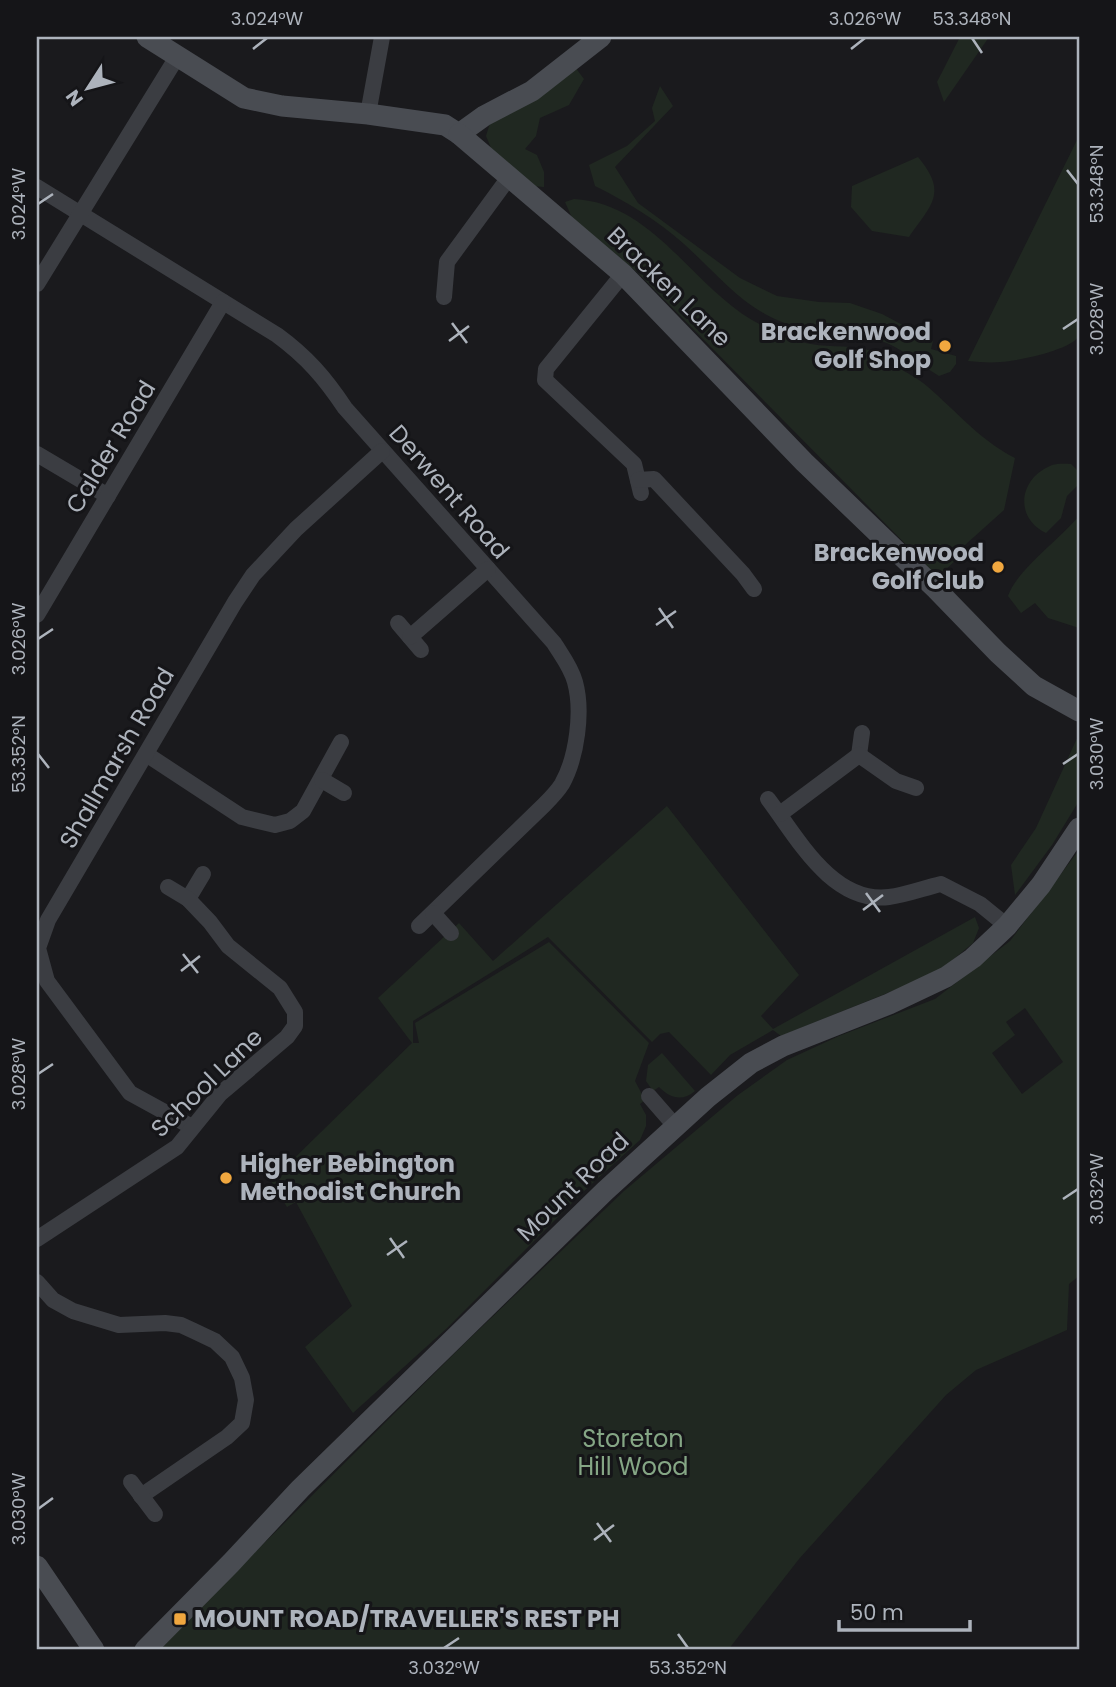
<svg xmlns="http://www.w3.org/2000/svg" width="1116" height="1687" font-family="Poppins,sans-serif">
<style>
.green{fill:#202821;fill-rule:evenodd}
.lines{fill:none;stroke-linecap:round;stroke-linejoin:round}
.street{stroke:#3b3d42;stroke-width:16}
.secondary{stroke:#494c52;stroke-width:21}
.ticks{fill:none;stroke:#adb3bc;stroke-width:2.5}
.poi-dot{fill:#f0a73f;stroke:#151518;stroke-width:2.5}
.labels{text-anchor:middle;stroke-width:6;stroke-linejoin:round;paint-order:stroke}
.street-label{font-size:24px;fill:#adb3bc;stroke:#151518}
.poi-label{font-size:24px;font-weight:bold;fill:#adb3bc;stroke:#151518;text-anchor:end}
.park-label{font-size:24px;fill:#85a685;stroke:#151518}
.neatline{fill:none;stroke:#adb3bc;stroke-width:2.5}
.ticks-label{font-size:18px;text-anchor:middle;fill:#adb3bc}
</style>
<rect width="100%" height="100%" fill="#1a1a1d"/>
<!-- green -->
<g class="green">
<path d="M 612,37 L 575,67 L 584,79 L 569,105 L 540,118 L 536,136 L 525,149 L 537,155 L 544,172 L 544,187 L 532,186 L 491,148 L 486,136 L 490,123 L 528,101 Z"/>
<path d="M 960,37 L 989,37 L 944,102 L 937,82 Z"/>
<path d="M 660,86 L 673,106 L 615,167 L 638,203 L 740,278 L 777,296 L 819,302 L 850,303 L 882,314 L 933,341 L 931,349 L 956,356 L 956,364 L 950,372 L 939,376 C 923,366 901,348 884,342 C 844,330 803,336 765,314 C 734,297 710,267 684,244 C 657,220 627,202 595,186 L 589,165 L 627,146 L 655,121 L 652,108 Z"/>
<path d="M 1079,136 L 1079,336 C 1071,350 1018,361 1001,362 C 990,363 979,362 968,361 Z"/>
<path d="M 918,157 C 948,193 932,204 909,237 L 872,231 L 851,207 L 852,186 Z"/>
<path d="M 574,199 C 652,203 691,284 752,320 C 770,330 790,341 811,344 C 832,348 854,344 874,352 C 882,356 890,362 897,367 C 907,373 919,379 928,387 C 957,412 981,441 1015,458 L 1004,510 L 955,554 L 958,558 L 938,577 L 638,273 L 573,220 L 565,202 Z"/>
<path d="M 1071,464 L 1079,472 L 1079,484 L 1067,496 L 1061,518 L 1046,533 C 1014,518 1019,479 1050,466 C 1056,463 1065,464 1071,464 Z"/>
<path d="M 1079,516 L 1079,628 L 1048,618 L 1035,603 L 1021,613 L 1008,596 C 1017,570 1060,539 1079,516 Z"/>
<path d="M 1079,734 L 1079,801 L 1052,845 L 1015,895 L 1011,865 L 1036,828 Z"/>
<path d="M 667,806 L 799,975 L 761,1016 L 773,1029 L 975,917 L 979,928 L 973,943 L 937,973 L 781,1036 L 773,1030 L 730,1055 L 711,1075 L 669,1032 L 660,1034 L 652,1042 L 548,937 L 413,1021 L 413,1043 L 419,1043 L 415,1023 L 549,942 L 649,1043 L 635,1081 L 645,1100 L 640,1104 L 646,1115 L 646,1126 L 640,1140 L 583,1192 L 446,1329 L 353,1413 L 305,1347 L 352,1306 L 296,1202 L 287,1207 L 271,1181 L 412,1043 L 378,998 L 459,923 L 493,961 Z"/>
<path d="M 1079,850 L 1079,1276 L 1069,1284 L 1067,1330 L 976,1370 L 946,1395 L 799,1559 L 728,1650 L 157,1650 L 467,1341 L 624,1191 L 738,1095 L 787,1060 L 839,1036 L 935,999 L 1010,941 ZM 1025,1008 L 1063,1062 L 1022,1094 L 992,1053 L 1015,1035 L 1006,1022 Z"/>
<path d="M 662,1053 L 695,1091 C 682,1102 670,1098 659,1087 L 653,1091 L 646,1081 L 648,1065 Z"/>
</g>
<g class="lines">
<!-- street -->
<g class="street">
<path d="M 368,114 L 382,37"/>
<path d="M 37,187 L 277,335 C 307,357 325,378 345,408 L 554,643 C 562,656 571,667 575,682 C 583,711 577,757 562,784 C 557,792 550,799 544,805 L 419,926"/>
<path d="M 623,274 L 546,369 L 545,380 L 634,464 L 641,493"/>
<path d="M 37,284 L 177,57"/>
<path d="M 444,297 L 447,262 L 510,176"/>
<path d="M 37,454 L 108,496"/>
<path d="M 638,480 L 654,479 L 743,574 L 754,589"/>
<path d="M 37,615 L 223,302"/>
<path d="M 398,623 L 421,650"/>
<path d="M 410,637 L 488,569"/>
<path d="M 146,754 L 242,817 L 275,825 L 290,821 L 303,811 L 341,742"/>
<path d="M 859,755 L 862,733"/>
<path d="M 322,780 L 344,793"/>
<path d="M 768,799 C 797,837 832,904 889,897 C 906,895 924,888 941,884 L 980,904 L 1007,926"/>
<path d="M 780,814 L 859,755 L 896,781 L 916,788"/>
<path d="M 188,899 L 203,874"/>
<path d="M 433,913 L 451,933"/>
<path d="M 649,1096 L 676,1127"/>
<path d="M 192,1127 L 130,1093 L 47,981 L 38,948 L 48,920 L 235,602 L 253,575 L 296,529 L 382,451"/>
<path d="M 37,1239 L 177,1147 L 220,1094 L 287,1037 L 295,1026 L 295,1012 L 280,988 L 228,946 L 210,922 L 188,899 L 168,887"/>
<path d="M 37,1282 L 53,1300 L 73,1311 L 119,1325 L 165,1323 L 181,1325 L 194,1331 L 215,1341 L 232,1357 L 242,1378 L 246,1400 L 242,1423 L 227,1437 L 141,1496"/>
<path d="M 131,1482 L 155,1514"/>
</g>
<!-- secondary -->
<g class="secondary">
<path d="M 147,37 L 244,98 L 282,106 L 368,114 L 445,125 L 459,134 L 484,116 L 532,91 L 601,37"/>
<path d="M 459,134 L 623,274 L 804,462 L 936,589 L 998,653 L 1034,686 L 1079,711"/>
<path d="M 37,1566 L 94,1650"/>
<path d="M 145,1650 L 231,1563 L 300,1489 L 605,1191 L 708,1097 L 751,1063 L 783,1046 L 889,1004 L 946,977 L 973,958 L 1007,926 L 1041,885 L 1079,828"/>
</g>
</g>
<!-- ticks -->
<path class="ticks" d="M 972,38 L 982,53M 253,49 L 267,38M 851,49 L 865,38M 1067,170 L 1078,184M 38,204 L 53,194M 452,323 L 467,343M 1063,329 L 1078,319M 449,341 L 469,326M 659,608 L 673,628M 656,625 L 676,611M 38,639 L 53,629M 38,754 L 49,768M 1063,764 L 1078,754M 866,893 L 880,912M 863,910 L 883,895M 183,954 L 198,973M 181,971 L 200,956M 38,1074 L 53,1064M 1063,1199 L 1078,1189M 390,1238 L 404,1258M 387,1255 L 407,1241M 38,1509 L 53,1498M 597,1523 L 611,1542M 594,1540 L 614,1525M 678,1634 L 688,1648M 444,1648 L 459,1638"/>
<!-- markers -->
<g class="poi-dot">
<circle cx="945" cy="346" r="7"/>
<circle cx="998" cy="567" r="7"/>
<circle cx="226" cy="1178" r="7"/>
<rect x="173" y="1612" width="14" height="14" rx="3.5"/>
</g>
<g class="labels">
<!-- street labels -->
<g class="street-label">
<text transform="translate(669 287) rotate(44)" y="8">Bracken Lane</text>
<text transform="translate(111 447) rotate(-59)" y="8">Calder Road</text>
<text transform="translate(449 492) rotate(49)" y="8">Derwent Road</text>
<text transform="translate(117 758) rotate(-60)" y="8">Shallmarsh Road</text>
<text transform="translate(207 1083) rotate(-44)" y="8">School Lane</text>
<text transform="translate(573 1187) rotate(-44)" y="8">Mount Road</text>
</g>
<!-- poi labels -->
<g class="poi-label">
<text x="931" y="340">Brackenwood<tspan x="931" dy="28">Golf Shop</tspan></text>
<text x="984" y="561">Brackenwood<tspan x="984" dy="28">Golf Club</tspan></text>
<text x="240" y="1172" text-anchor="start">Higher Bebington<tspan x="240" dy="28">Methodist Church</tspan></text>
<text x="194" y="1627" text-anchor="start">MOUNT ROAD/TRAVELLER'S REST PH</text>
</g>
<!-- park labels -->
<g class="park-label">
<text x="633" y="1447">Storeton<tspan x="633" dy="28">Hill Wood</tspan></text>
</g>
</g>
<!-- border -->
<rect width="1116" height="1687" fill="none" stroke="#151518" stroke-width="77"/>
<!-- north arrow -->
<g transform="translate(88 88) rotate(234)" stroke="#151518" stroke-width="5" paint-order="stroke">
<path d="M0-5L12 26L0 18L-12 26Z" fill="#adb3bc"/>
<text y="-10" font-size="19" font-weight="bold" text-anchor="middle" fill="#adb3bc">N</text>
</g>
<!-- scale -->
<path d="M839 1620v10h131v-10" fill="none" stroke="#adb3bc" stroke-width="3.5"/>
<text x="850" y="1620" font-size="21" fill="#adb3bc" stroke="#151518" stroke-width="5" paint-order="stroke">50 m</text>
<rect x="38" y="38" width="1040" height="1610" class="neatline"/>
<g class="ticks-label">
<text x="267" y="25">3.024°W</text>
<text x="865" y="25">3.026°W</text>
<text x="972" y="25">53.348°N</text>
<text transform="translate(1097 184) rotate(-90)" y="6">53.348°N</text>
<text transform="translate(19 204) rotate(-90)" y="6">3.024°W</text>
<text transform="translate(1097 319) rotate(-90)" y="6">3.028°W</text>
<text transform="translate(19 639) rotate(-90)" y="6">3.026°W</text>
<text transform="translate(1097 754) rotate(-90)" y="6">3.030°W</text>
<text transform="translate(19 754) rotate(-90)" y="6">53.352°N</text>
<text transform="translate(19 1074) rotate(-90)" y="6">3.028°W</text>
<text transform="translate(1097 1189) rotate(-90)" y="6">3.032°W</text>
<text transform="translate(19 1509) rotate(-90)" y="6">3.030°W</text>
<text x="444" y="1674">3.032°W</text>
<text x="688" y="1674">53.352°N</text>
</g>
</svg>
